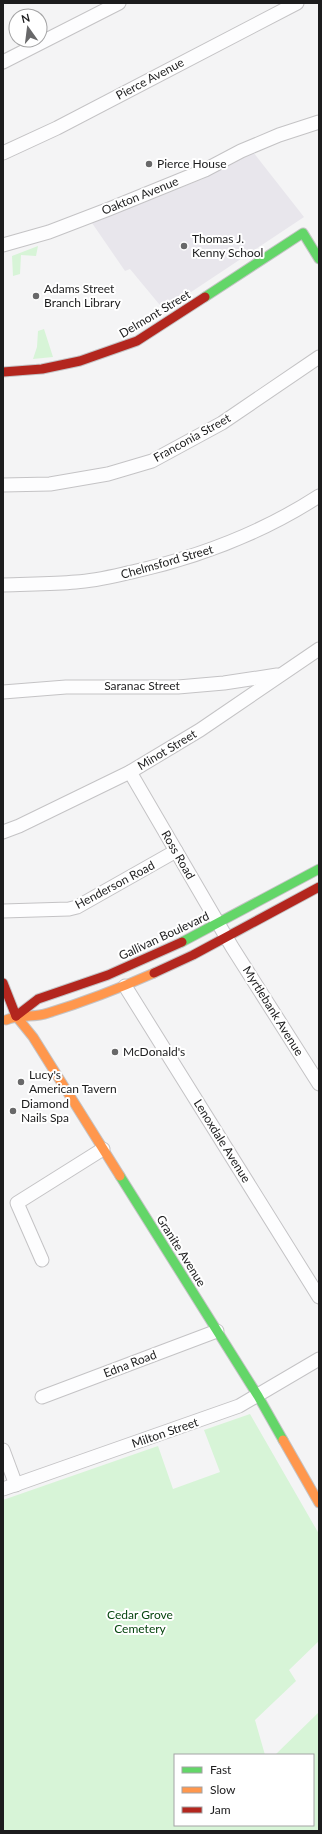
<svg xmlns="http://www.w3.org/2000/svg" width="322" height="1834" font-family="Lato,sans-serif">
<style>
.built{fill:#e8e6ec}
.green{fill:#d7f4d7}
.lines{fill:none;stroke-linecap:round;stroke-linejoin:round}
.street-casing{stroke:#c4c3c5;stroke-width:15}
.fast-casing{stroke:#c4c3c5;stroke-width:11}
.slow-casing{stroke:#c4c3c5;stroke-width:11}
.jam-casing{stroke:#c4c3c5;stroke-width:11}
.street{stroke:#fdfdfe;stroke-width:13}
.fast{stroke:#63d668;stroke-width:9}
.slow{stroke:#ff974d;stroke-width:9}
.jam{stroke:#b3261e;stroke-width:9}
.poi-dot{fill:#686869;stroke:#fff;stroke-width:1.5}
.labels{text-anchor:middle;stroke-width:4;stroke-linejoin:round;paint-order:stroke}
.street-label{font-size:12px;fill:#1c1c1d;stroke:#fff}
.poi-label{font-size:12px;fill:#1c1c1d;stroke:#fff;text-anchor:start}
.park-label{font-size:12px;fill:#07460f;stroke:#fff}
</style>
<rect width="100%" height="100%" fill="#f4f4f5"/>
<!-- built -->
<path class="built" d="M 251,152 L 253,152 L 304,217 L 164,310 L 130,269 L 125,271 L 92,223 L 203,179 Z"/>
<!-- green -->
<g class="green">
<path d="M 38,246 L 36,256 L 21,255 L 20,274 L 13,276 L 12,256 Z"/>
<path d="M 44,329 L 53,357 L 33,359 L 37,347 L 38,331 Z"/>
<path d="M 250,1414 L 319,1534 L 319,1641 L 289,1670 L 296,1681 L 255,1720 L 265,1755 L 175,1755 L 175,1825 L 313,1825 L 313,1755 L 275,1755 L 319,1712 L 319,1831 L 3,1831 L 3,1500 L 158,1446 L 173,1489 L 220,1472 L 204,1430 Z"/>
</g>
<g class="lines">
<!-- street casing -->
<g class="street-casing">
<g id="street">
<path d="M 3,62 L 119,3"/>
<path d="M 3,153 L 57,128 L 297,3"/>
<path d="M 3,245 L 49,232 L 109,209 L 205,170 L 241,151 L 279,135 L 319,122"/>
<path d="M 3,485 L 50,484 L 108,474 L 152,461 L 222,423 L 319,357"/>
<path d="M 3,585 C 27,584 52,584 76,582 C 95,581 114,576 132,572 C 199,557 262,533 319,496"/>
<path d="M 3,692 L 66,687 L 178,687 L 224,683 L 277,675"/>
<path d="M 130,772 L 232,947 L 319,1084"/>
<path d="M 3,832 L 19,826 L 130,772 L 200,730 L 319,649"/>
<path d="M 3,911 L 69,909 L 77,907 L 176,851"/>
<path d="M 125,986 L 319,1297"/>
<path d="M 42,1260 L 17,1203 L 103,1149"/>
<path d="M 42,1397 L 217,1331"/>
<path d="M 3,1450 L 16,1485"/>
<path d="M 3,1489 L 239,1406 L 319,1359"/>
</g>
</g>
<!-- fast casing -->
<g class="fast-casing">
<g id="fast">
<path d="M 205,297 L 303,233 L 319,259"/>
<path d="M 182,942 L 319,869"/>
<path d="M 120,1176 L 258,1396 L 283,1440"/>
</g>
</g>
<!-- slow casing -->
<g class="slow-casing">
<g id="slow">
<path d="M 16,1016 L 33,1037 L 120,1176"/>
<path d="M 6,1020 C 20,1014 34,1018 48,1013 C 84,1002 120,988 154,973"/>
<path d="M 283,1440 L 319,1503"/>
</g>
</g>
<!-- jam casing -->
<g class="jam-casing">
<g id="jam">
<path d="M 3,372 L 42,369 L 80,361 L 137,341 L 205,297"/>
<path d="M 154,973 L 193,955 L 319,887"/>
<path d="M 3,983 L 16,1016"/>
<path d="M 16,1016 L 38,999 L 108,975 L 182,942"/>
</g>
</g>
<!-- street -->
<use href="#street" class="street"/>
<!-- fast -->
<use href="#fast" class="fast"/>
<!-- slow -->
<use href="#slow" class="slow"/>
<!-- jam -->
<use href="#jam" class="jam"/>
</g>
<!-- markers -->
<g class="poi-dot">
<circle cx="149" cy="164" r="4"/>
<circle cx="184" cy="246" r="4"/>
<circle cx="36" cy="296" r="4"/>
<circle cx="115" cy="1052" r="4"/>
<circle cx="21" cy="1082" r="4"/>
<circle cx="13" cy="1111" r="4"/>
</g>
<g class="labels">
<!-- street labels -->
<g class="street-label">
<text transform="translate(150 79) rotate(-28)" y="4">Pierce Avenue</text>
<text transform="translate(140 196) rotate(-22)" y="4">Oakton Avenue</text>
<text transform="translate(155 314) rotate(-31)" y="4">Delmont Street</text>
<text transform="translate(192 438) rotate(-29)" y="4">Franconia Street</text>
<text transform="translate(167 562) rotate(-16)" y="4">Chelmsford Street</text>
<text x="142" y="690">Saranac Street</text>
<text transform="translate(167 750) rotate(-31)" y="4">Minot Street</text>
<text transform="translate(178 855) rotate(60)" y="4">Ross Road</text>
<text transform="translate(115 885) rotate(-28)" y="4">Henderson Road</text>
<text transform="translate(164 936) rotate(-25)" y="4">Gallivan Boulevard</text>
<text transform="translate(273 1011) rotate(58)" y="4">Myrtlebank Avenue</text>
<text transform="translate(222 1141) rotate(58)" y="4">Lenoxdale Avenue</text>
<text transform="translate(181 1251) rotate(58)" y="4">Granite Avenue</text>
<text transform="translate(130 1364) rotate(-21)" y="4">Edna Road</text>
<text transform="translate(165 1433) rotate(-19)" y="4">Milton Street</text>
</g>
<!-- poi labels -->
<g class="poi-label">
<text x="157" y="168">Pierce House</text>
<text x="192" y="243">Thomas J.<tspan x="192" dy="14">Kenny School</tspan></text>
<text x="44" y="293">Adams Street<tspan x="44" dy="14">Branch Library</tspan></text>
<text x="123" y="1056">McDonald's</text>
<text x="29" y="1079">Lucy's<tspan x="29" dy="14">American Tavern</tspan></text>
<text x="21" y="1108">Diamond<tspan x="21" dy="14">Nails Spa</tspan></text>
</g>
<!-- park labels -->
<g class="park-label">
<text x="140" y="1619">Cedar Grove<tspan x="140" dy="14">Cemetery</tspan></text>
</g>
</g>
<!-- border -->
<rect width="322" height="1834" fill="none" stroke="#1c1c1d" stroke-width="8"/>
<!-- legend -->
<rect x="174" y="1754" width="140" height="72" fill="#ffffff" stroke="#a4a4a5"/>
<rect x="182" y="1767" width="20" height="6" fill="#63d668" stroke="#a4a4a5"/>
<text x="210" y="1774" font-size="12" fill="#1c1c1d">Fast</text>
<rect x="182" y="1787" width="20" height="6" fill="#ff974d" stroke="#a4a4a5"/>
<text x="210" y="1794" font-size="12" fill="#1c1c1d">Slow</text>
<rect x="182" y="1807" width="20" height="6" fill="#b3261e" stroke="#a4a4a5"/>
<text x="210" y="1814" font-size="12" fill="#1c1c1d">Jam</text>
<!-- north arrow -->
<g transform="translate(28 28) rotate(346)"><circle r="19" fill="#ffffff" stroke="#a4a4a5"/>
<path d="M0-3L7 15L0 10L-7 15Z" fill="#686869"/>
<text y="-6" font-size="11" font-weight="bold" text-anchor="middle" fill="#1c1c1d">N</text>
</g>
</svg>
